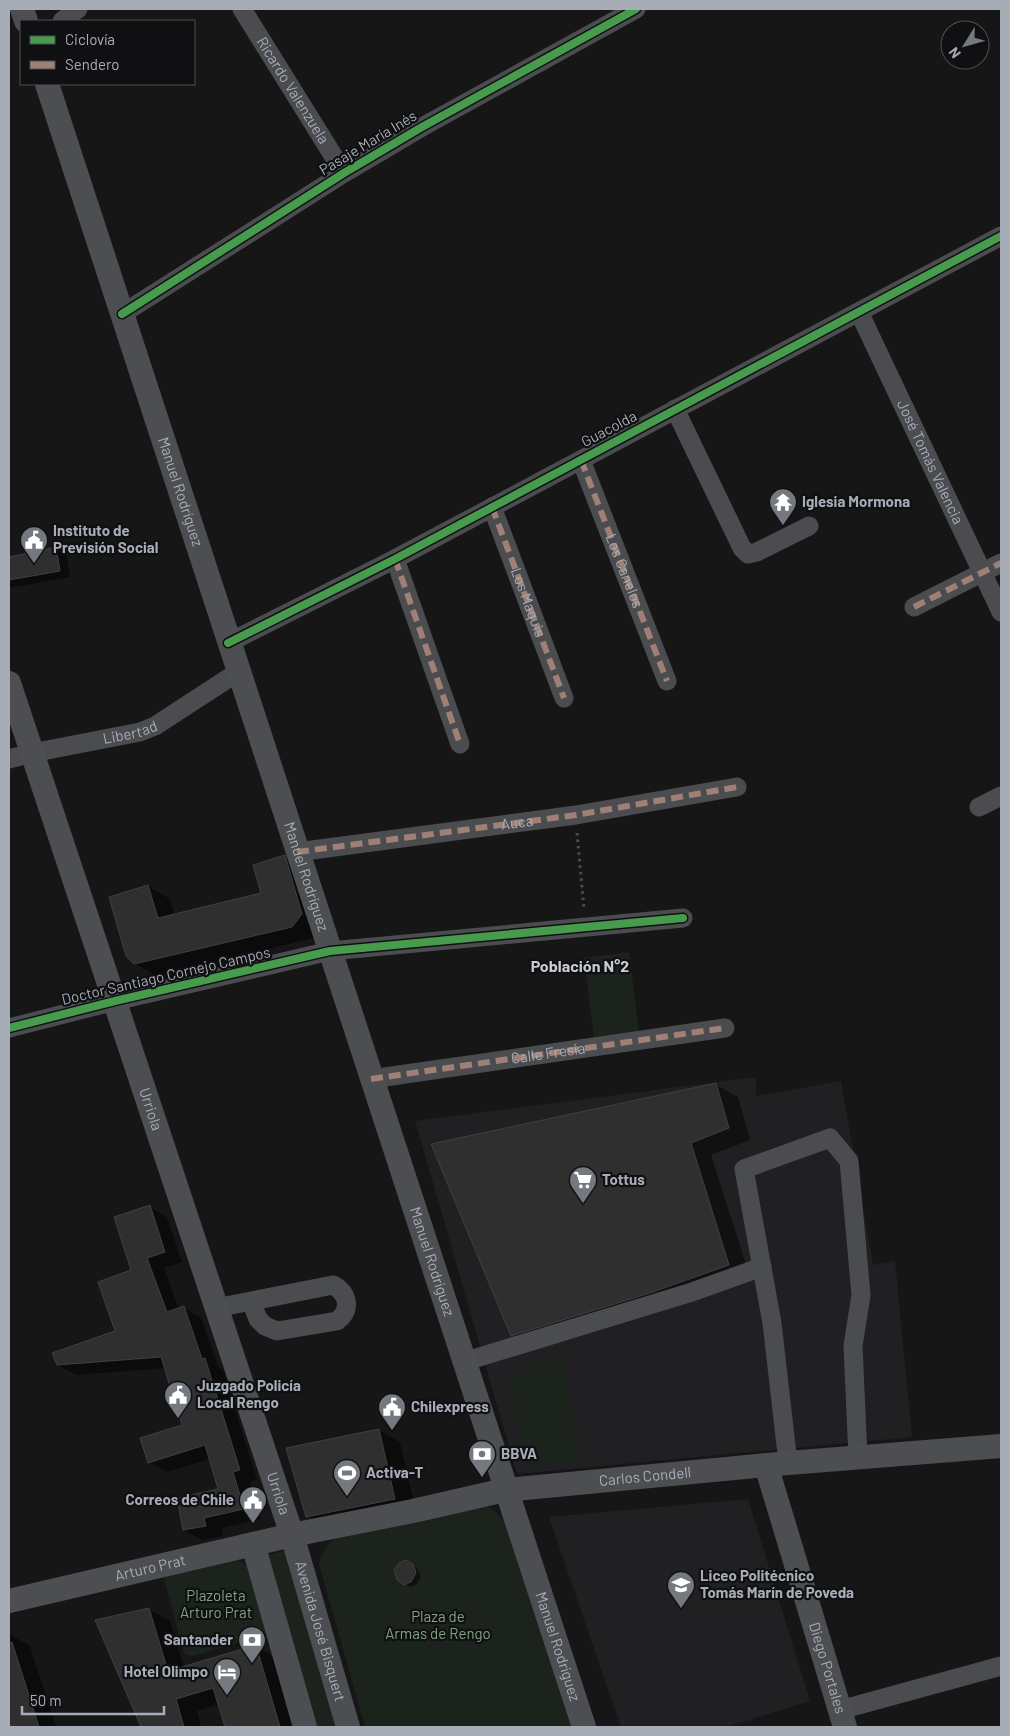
<svg xmlns="http://www.w3.org/2000/svg" width="1010" height="1736" font-family="Barlow,sans-serif">
<style>
.built{fill:#202022}
.green{fill:#1c231d}
.shadow{fill:#0007}
.building{fill:#2f2f30;stroke:#3e4042}
.lines{fill:none;stroke-linecap:round;stroke-linejoin:round}
.path{stroke:#4c4d51;stroke-width:3;stroke-dasharray:2.5 4;stroke-linecap:butt}
.minor{stroke:#4a4c4f;stroke-width:19}
.major{stroke:#4c4e51;stroke-width:24}
.quiet{stroke:#9e8076;stroke-width:6;stroke-dasharray:12 6;stroke-linecap:butt}
.cycleway-casing{stroke:#101012;stroke-width:11}
.cycleway{stroke:#469c4c;stroke-width:8}
.labels{text-anchor:middle;stroke-width:4.5;stroke-linejoin:round;paint-order:stroke}
.street-label{font-size:15px;fill:#a7adb7;stroke:#101012}
.poi-label{font-size:15px;font-weight:bold;fill:#a7adb7;stroke:#101012;text-anchor:start}
.park-label{font-size:15px;fill:#7fa27f;stroke:#101012}
.neighbourhood-label{font-size:16px;font-weight:bold;fill:#c8ccd3;stroke:#101012}
</style>
<rect width="100%" height="100%" fill="#161616"/>
<!-- built -->
<g class="built">
<path d="M 756,1077 L 756,1096 L 841,1081 L 873,1265 L 895,1261 L 912,1437 L 517,1474 L 415,1121 Z"/>
<path d="M 748,1499 L 810,1701 L 726,1727 L 621,1727 L 549,1517 Z"/>
</g>
<!-- green -->
<g class="green">
<path d="M 629,952 L 639,1032 L 594,1037 L 584,958 Z"/>
<path d="M 562,1352 L 581,1461 L 528,1467 L 507,1378 Z"/>
<path d="M 485,1505 L 494,1510 L 510,1527 L 576,1727 L 365,1727 L 319,1564 C 322,1553 326,1546 334,1539 Z"/>
<path d="M 292,1549 L 343,1727 L 312,1727 L 263,1556 Z"/>
<path d="M 230,1556 L 252,1568 L 271,1633 L 193,1656 L 184,1654 L 163,1574 Z"/>
</g>
<!-- shadow -->
<g class="shadow">
<path d="M 56,548 L 66,554 L 70,577 L 9,588 L 9,558 Z"/>
<path d="M 285,857 L 306,869 L 314,938 L 156,976 L 134,963 L 148,886 L 170,899 L 175,915 L 262,894 Z"/>
<path d="M 716,1085 L 738,1097 L 750,1140 L 711,1155 L 750,1277 L 533,1347 L 512,1335 Z"/>
<path d="M 150,1207 L 167,1217 L 182,1262 L 164,1268 L 179,1309 L 184,1308 L 201,1318 L 219,1368 L 223,1370 L 257,1480 L 250,1482 L 261,1519 L 222,1528 L 223,1536 L 202,1540 L 184,1530 L 220,1490 L 210,1459 L 167,1472 L 149,1462 L 183,1426 L 165,1368 L 76,1375 L 58,1365 L 117,1331 Z"/>
<path d="M 379,1430 L 400,1442 L 416,1511 L 329,1528 L 308,1516 Z"/>
<path d="M 406,1562 L 417,1568 L 421,1577 L 416,1585 L 410,1587 L 398,1579 Z"/>
<path d="M 149,1609 L 170,1621 L 184,1668 L 256,1646 L 277,1659 L 297,1727 L 226,1727 L 220,1704 L 197,1711 L 201,1727 L 142,1727 L 97,1621 Z"/>
<path d="M 9,1634 L 30,1646 L 56,1727 L 9,1727 Z"/>
</g>
<!-- building -->
<g class="building">
<path d="M 56,547 L 60,571 L 9,580 L 9,557 Z"/>
<path d="M 285,855 L 302,914 L 292,927 L 134,964 L 126,956 L 109,897 L 148,885 L 158,918 L 261,893 L 253,865 Z"/>
<path d="M 716,1083 L 729,1128 L 691,1143 L 729,1265 L 647,1294 L 511,1336 L 431,1144 Z"/>
<path d="M 150,1205 L 165,1252 L 147,1258 L 167,1312 L 184,1306 L 202,1359 L 205,1358 L 240,1470 L 233,1472 L 244,1509 L 204,1518 L 206,1526 L 183,1530 L 177,1498 L 218,1489 L 205,1445 L 148,1463 L 140,1438 L 182,1425 L 161,1357 L 57,1365 L 52,1353 L 115,1331 L 98,1282 L 131,1270 L 114,1217 Z"/>
<path d="M 379,1429 L 395,1499 L 306,1517 L 286,1448 Z"/>
<path d="M 406,1560 L 413,1564 L 416,1573 L 411,1582 L 404,1585 L 397,1580 L 394,1570 L 399,1563 Z"/>
<path d="M 149,1608 L 168,1671 L 256,1645 L 280,1727 L 225,1727 L 213,1688 L 176,1699 L 184,1727 L 141,1727 L 95,1620 Z"/>
<path d="M 12,1642 L 39,1727 L 9,1727 L 9,1643 Z"/>
</g>
<g class="lines">
<!-- path -->
<path class="path" d="M 577,833 L 584,909"/>
<!-- minor -->
<g class="minor">
<path id="s1" d="M 242,9 L 344,173"/>
<path d="M 62,21 L 78,9"/>
<path id="s2" d="M 859,312 L 1001,612"/>
<path d="M 122,314 L 344,173 L 422,127 L 636,9"/>
<path d="M 675,409 L 742,548 L 748,554 L 757,552 L 809,526"/>
<path id="s3" d="M 581,460 L 667,681"/>
<path id="s4" d="M 492,507 L 564,698"/>
<path d="M 395,559 L 460,744"/>
<path d="M 914,607 L 1001,563"/>
<path d="M 228,643 L 395,559 L 1001,236"/>
<path id="s5" d="M 9,759 L 32,753 L 140,732 L 155,726 L 238,672"/>
<path d="M 979,807 L 1001,796"/>
<path id="s6" d="M 297,852 L 576,815 L 737,787"/>
<path d="M 9,1028 L 115,1001 L 330,951 L 683,918"/>
<path id="s7" d="M 371,1079 L 725,1028"/>
<path d="M 217,1308 L 231,1305 L 333,1285 C 348,1293 352,1310 337,1321 L 277,1331 L 265,1326 L 258,1319 L 251,1301"/>
<path d="M 463,1362 L 692,1292 L 762,1267"/>
<path d="M 788,1463 L 772,1323 L 744,1169 L 830,1138 L 849,1161 L 861,1295 L 853,1346 L 858,1457"/>
<path d="M 840,1710 L 1001,1666"/>
</g>
<!-- major -->
<g class="major">
<path d="M 22,9 L 26,21"/>
<path id="s8" d="M 47,84 L 584,1727"/>
<path id="s9" d="M 9,683 L 292,1535 L 348,1727"/>
<path id="s10" d="M 766,1465 L 845,1727"/>
<path d="M 253,1544 L 305,1727"/>
<path id="s11" d="M 9,1601 L 292,1535 L 413,1511 L 505,1490 L 788,1463 L 1001,1446"/>
</g>
<!-- quiet -->
<g class="quiet">
<path d="M 581,460 L 667,681"/>
<path d="M 492,507 L 564,698"/>
<path d="M 395,559 L 460,744"/>
<path d="M 914,607 L 1001,563"/>
<path d="M 297,852 L 576,815 L 737,787"/>
<path d="M 371,1079 L 725,1028"/>
</g>
<!-- cycleway casing -->
<g class="cycleway-casing">
<g id="cycleway">
<path d="M 122,314 L 344,173 L 422,127 L 636,9"/>
<path d="M 228,643 L 395,559 L 1001,236"/>
<path d="M 9,1028 L 115,1001 L 330,951 L 683,918"/>
</g>
</g>
<!-- cycleway -->
<use href="#cycleway" class="cycleway"/>
</g>
<!-- icons -->
<defs>
<g id="temple-pin" transform="scale(1.4375)"><path d="M0 17L-7.5 6A9.5 9.5 0 1 1 7.5 6Z" fill="#74787f" stroke="#101012"/><path d="M0-6L5-2H3V0L6.5 2.5H4V6H1.5V3h-3V6H-4V2.5H-6.5L-3 0V-2H-5Z" fill="#fff"/></g>
<g id="civic-pin" transform="scale(1.4375)"><path d="M0 17L-7.5 6A9.5 9.5 0 1 1 7.5 6Z" fill="#74787f" stroke="#101012"/><path d="M-.6-6.5H3V-4.5H.6V-3L4-1V1h2V6H-6V1h2V-1L-.6-3ZM-1.2 2.5V6h2.4V2.5Z" fill="#fff"/></g>
<g id="supermarket-pin" transform="scale(1.4375)"><path d="M0 17L-7.5 6A9.5 9.5 0 1 1 7.5 6Z" fill="#74787f" stroke="#101012"/><path d="M-6-5.5h2.5l.6 2H6L4.5 2H-2.5L-4.4-4H-6ZM-1.5 3.2a1.3 1.3 0 1 0 .1 0ZM3 3.2a1.3 1.3 0 1 0 .1 0Z" fill="#fff"/></g>
<g id="bank-pin" transform="scale(1.4375)"><path d="M0 17L-7.5 6A9.5 9.5 0 1 1 7.5 6Z" fill="#74787f" stroke="#101012"/><path d="M-6-4H6V4H-6ZM0-2.3a2.3 2.3 0 1 0 0 4.6a2.3 2.3 0 1 0 0-4.6Z" fill="#fff"/></g>
<g id="stadium-pin" transform="scale(1.4375)"><path d="M0 17L-7.5 6A9.5 9.5 0 1 1 7.5 6Z" fill="#74787f" stroke="#101012"/><path d="M0-5a6.5 5 0 1 0 0 10a6.5 5 0 1 0 0-10ZM-3.5-1.8h7v3.6h-7Z" fill="#fff"/></g>
<g id="school-pin" transform="scale(1.4375)"><path d="M0 17L-7.5 6A9.5 9.5 0 1 1 7.5 6Z" fill="#74787f" stroke="#101012"/><path d="M0-5L7-2L0 1L-7-2ZM-4 1L0 2.5L4 1V4Q0 6-4 4Z" fill="#fff"/></g>
<g id="hotel-pin" transform="scale(1.4375)"><path d="M0 17L-7.5 6A9.5 9.5 0 1 1 7.5 6Z" fill="#74787f" stroke="#101012"/><path d="M-6-4.5h1.5V1H6V5H4.5V3h-9V5H-6ZM-4 0a1.8 1.8 0 1 1 3.6 0ZM.5 0V-2.5h3Q6-2.5 6 0Z" fill="#fff"/></g>
</defs>
<g fill-rule="evenodd">
<use href="#temple-pin" x="783" y="502"/>
<use href="#civic-pin" x="34" y="540"/>
<use href="#supermarket-pin" x="583" y="1180"/>
<use href="#civic-pin" x="178" y="1395"/>
<use href="#civic-pin" x="392" y="1407"/>
<use href="#bank-pin" x="482" y="1454"/>
<use href="#stadium-pin" x="347" y="1473"/>
<use href="#civic-pin" x="253" y="1500"/>
<use href="#school-pin" x="681" y="1585"/>
<use href="#bank-pin" x="252" y="1640"/>
<use href="#hotel-pin" x="227" y="1672"/>
</g>
<g class="labels">
<!-- street labels -->
<g class="street-label">
<text dy="5" stroke="none"><textPath href="#s1" startOffset="96">Ricardo Valenzuela</textPath></text>
<text transform="translate(368 143) rotate(-31)" y="5">Pasaje María Inés</text>
<text transform="translate(609 429) rotate(-28)" y="5">Guacolda</text>
<text dy="5" stroke="none"><textPath href="#s2" startOffset="166">José Tomás Valencia</textPath></text>
<text dy="5" stroke="none"><textPath href="#s8" startOffset="429">Manuel Rodríguez</textPath></text>
<text dy="5" stroke="none"><textPath href="#s3" startOffset="119">Los Canelos</textPath></text>
<text dy="5" stroke="none"><textPath href="#s4" startOffset="102">Los Maquis</textPath></text>
<text dy="5" stroke="none"><textPath href="#s5" startOffset="124">Libertad</textPath></text>
<text dy="5" stroke="none"><textPath href="#s6" startOffset="222">Auca</textPath></text>
<text dy="5" stroke="none"><textPath href="#s8" startOffset="834">Manuel Rodríguez</textPath></text>
<text transform="translate(166 976) rotate(-13)" y="5">Doctor Santiago Cornejo Campos</text>
<text dy="5" stroke="none"><textPath href="#s7" startOffset="179">Calle Fresia</textPath></text>
<text dy="5" stroke="none"><textPath href="#s9" startOffset="449">Urriola</textPath></text>
<text dy="5" stroke="none"><textPath href="#s8" startOffset="1239">Manuel Rodríguez</textPath></text>
<text dy="5" stroke="none"><textPath href="#s11" startOffset="649">Carlos Condell</textPath></text>
<text dy="5" stroke="none"><textPath href="#s9" startOffset="854">Urriola</textPath></text>
<text dy="5" stroke="none"><textPath href="#s11" startOffset="145">Arturo Prat</textPath></text>
<text dy="5" stroke="none"><textPath href="#s9" startOffset="998">Avenida José Bisquert</textPath></text>
<text dy="5" stroke="none"><textPath href="#s8" startOffset="1644">Manuel Rodríguez</textPath></text>
<text dy="5" stroke="none"><textPath href="#s10" startOffset="212">Diego Portales</textPath></text>
</g>
<!-- poi labels -->
<g class="poi-label">
<text x="802" y="507">Iglesia Mormona</text>
<text x="53" y="536">Instituto de<tspan x="53" dy="17">Previsión Social</tspan></text>
<text x="602" y="1185">Tottus</text>
<text x="197" y="1391">Juzgado Policía<tspan x="197" dy="17">Local Rengo</tspan></text>
<text x="411" y="1412">Chilexpress</text>
<text x="501" y="1459">BBVA</text>
<text x="366" y="1478">Activa-T</text>
<text x="234" y="1505" text-anchor="end">Correos de Chile</text>
<text x="700" y="1581">Liceo Politécnico<tspan x="700" dy="17">Tomás Marín de Poveda</tspan></text>
<text x="233" y="1645" text-anchor="end">Santander</text>
<text x="208" y="1677" text-anchor="end">Hotel Olimpo</text>
</g>
<!-- park labels -->
<g class="park-label">
<text x="216" y="1601">Plazoleta<tspan x="216" dy="17">Arturo Prat</tspan></text>
<text x="438" y="1622">Plaza de<tspan x="438" dy="17">Armas de Rengo</tspan></text>
</g>
<!-- neighbourhood labels -->
<g class="neighbourhood-label">
<text x="580" y="972">Población N°2</text>
</g>
</g>
<!-- border -->
<rect width="1010" height="1736" fill="none" stroke="#a7adb7" stroke-width="20"/>
<!-- legend -->
<rect x="20" y="20" width="175" height="65" fill="#101012" stroke="#4c4f54"/>
<rect x="30" y="36" width="25" height="8" fill="#469c4c" stroke="#4c4f54"/>
<text x="65" y="45" font-size="15" fill="#a7adb7">Ciclovía</text>
<rect x="30" y="61" width="25" height="8" fill="#9e8076" stroke="#4c4f54"/>
<text x="65" y="70" font-size="15" fill="#a7adb7">Sendero</text>
<!-- north arrow -->
<g transform="translate(965 45) rotate(233)"><circle r="24" fill="#101012" stroke="#4c4f54"/>
<path d="M0-4L9 19L0 12L-9 19Z" fill="#74787f"/>
<text y="-8" font-size="14" font-weight="bold" text-anchor="middle" fill="#a7adb7">N</text>
</g>
<!-- scale -->
<path d="M22 1706v8h142v-8" fill="none" stroke="#a7adb7" stroke-width="2.5"/>
<text x="30" y="1706" font-size="15" fill="#a7adb7" stroke="#101012" stroke-width="4" paint-order="stroke">50 m</text>
</svg>
